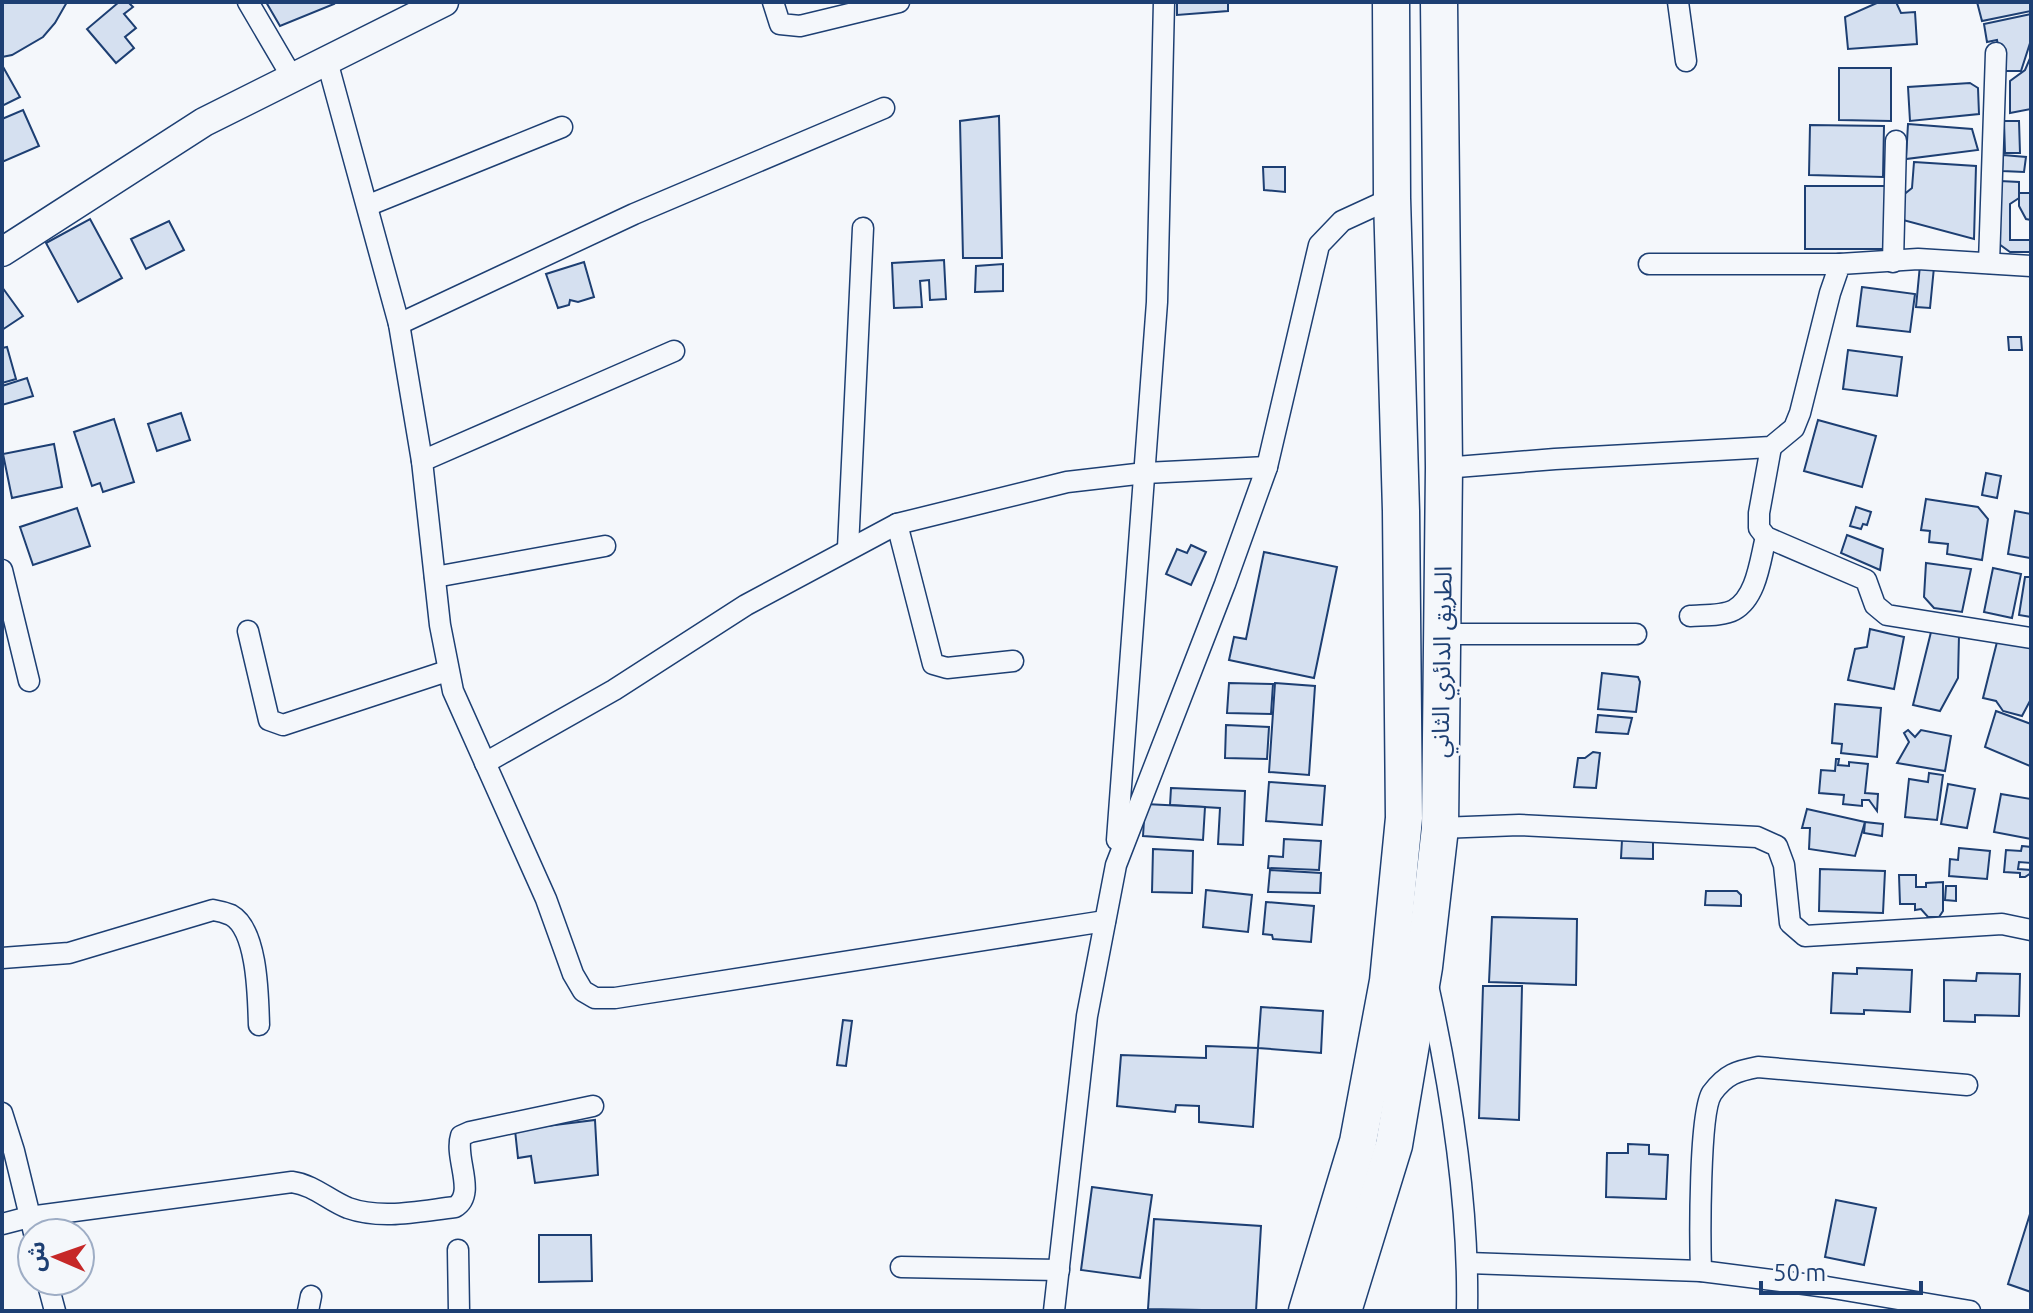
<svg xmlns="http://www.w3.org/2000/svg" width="2033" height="1313" font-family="Ubuntu,'Noto Sans Arabic',sans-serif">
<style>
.building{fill:#d5e0f0;stroke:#1d3f73;stroke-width:2}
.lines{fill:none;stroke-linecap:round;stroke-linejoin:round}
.street-casing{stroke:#1d3f73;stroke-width:23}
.secondary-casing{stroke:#1d3f73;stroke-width:31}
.highway-casing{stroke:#1d3f73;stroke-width:39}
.street{stroke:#f4f7fb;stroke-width:20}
.secondary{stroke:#f4f7fb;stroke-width:28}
.highway{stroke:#f4f7fb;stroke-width:36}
.labels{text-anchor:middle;stroke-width:6;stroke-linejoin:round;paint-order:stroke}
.street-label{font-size:24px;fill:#1d3f73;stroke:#f4f7fb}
</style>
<rect width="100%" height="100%" fill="#f4f7fb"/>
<!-- building -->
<g class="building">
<path d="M 2,2 L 67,2 L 55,23 L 43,37 L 12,55 L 2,57 Z"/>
<path d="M 119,2 L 128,2 L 133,7 L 124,14 L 136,28 L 125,37 L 134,48 L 116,63 L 87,29 Z"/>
<path d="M 266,2 L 333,2 L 334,4 L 280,26 Z"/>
<path d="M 1177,2 L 1228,2 L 1228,11 L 1177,15 Z"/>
<path d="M 1879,2 L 1896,2 L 1901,13 L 1915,12 L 1917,44 L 1848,49 L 1845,17 Z"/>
<path d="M 1977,2 L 2031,2 L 2031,11 L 1982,21 Z"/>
<path d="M 2031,14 L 2031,40 L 2021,71 L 2002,71 L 1997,40 L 1987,42 L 1984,24 Z"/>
<path d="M 2031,56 L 2031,109 L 2010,113 L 2010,81 L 2025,70 Z"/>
<path d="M 2,65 L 20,97 L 2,106 Z"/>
<path d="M 1839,68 L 1891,68 L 1891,121 L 1839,120 Z"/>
<path d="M 1970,83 L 1978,88 L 1979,114 L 1910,121 L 1908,87 Z"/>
<path d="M 23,110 L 39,146 L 2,162 L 2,119 Z"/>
<path d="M 999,116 L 1002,258 L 963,258 L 960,121 Z"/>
<path d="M 2004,121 L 2019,121 L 2020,153 L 2005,153 Z"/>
<path d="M 1908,124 L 1972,129 L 1978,150 L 1906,159 Z"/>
<path d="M 1810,125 L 1884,126 L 1883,177 L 1809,175 Z"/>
<path d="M 2003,155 L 2026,157 L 2024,172 L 2002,171 Z"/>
<path d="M 1914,162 L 1976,166 L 1974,239 L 1903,220 L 1902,196 L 1912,188 Z"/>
<path d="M 2031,166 L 2031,220 L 2026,219 L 2019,206 L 2019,193 L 2030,193 Z"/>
<path d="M 1263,167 L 1285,167 L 1285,192 L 1264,190 Z"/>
<path d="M 2000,181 L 2019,182 L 2019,198 L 2010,204 L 2010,240 L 2031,240 L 2031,252 L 2010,252 L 1999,244 Z"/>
<rect x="1805" y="186" width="80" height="63"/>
<path d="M 90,219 L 122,278 L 78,302 L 46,243 Z"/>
<path d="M 169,221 L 184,250 L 146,269 L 131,239 Z"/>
<path d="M 944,260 L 946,299 L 930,300 L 929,280 L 920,281 L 922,307 L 894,308 L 892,263 Z"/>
<path d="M 584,262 L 594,297 L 578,302 L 570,300 L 569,305 L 558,308 L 546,274 Z"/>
<path d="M 1003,264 L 1003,291 L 975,292 L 976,266 Z"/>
<path d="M 1920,265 L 1934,267 L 1930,308 L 1916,307 Z"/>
<path d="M 2,287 L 23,316 L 2,330 Z"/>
<path d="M 1862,287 L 1915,294 L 1910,332 L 1857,326 Z"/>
<path d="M 2008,337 L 2021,337 L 2022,350 L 2009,350 Z"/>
<path d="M 7,347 L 16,379 L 2,383 L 2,348 Z"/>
<path d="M 1848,350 L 1902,357 L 1897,396 L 1843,389 Z"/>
<path d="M 27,378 L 33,396 L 2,405 L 2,386 Z"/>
<path d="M 181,413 L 190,440 L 157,451 L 148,424 Z"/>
<path d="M 114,419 L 134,482 L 103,492 L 100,483 L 92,486 L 74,432 Z"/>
<path d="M 1818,420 L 1876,436 L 1862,487 L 1804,471 Z"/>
<path d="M 54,444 L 62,487 L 12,498 L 3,454 Z"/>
<path d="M 1986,473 L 2001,476 L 1997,498 L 1982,495 Z"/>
<path d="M 1926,499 L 1978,507 L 1988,519 L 1982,560 L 1947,554 L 1948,544 L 1929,542 L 1930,531 L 1921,530 Z"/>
<path d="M 1856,507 L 1871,512 L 1867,525 L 1863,524 L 1861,529 L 1850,526 Z"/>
<path d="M 77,508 L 90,546 L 33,565 L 20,527 Z"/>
<path d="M 2015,511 L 2031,514 L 2030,558 L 2008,554 Z"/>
<path d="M 1847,535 L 1883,549 L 1880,570 L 1841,553 Z"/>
<path d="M 1191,545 L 1206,552 L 1191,585 L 1166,574 L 1177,549 L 1187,553 Z"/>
<path d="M 1264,552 L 1337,567 L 1314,678 L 1229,660 L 1234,637 L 1246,639 Z"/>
<path d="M 1926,563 L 1971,569 L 1962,612 L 1934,608 L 1924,597 Z"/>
<path d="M 1993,568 L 2021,574 L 2012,618 L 1984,612 Z"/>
<path d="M 2025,577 L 2031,577 L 2031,617 L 2019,615 Z"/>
<path d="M 1932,628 L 1959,635 L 1958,678 L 1940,711 L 1913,705 Z"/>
<path d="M 1870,629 L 1904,637 L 1894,689 L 1848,680 L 1855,649 L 1867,647 Z"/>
<path d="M 1998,638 L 2031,646 L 2031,699 L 2022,716 L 2003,711 L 1996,701 L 1983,698 Z"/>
<path d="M 1602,673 L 1638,677 L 1640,682 L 1636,712 L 1598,709 Z"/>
<path d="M 1229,683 L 1273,684 L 1271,714 L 1227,713 Z"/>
<path d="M 1275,683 L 1315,686 L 1309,775 L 1269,772 Z"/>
<path d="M 1835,704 L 1881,708 L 1877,757 L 1841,753 L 1842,744 L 1832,743 Z"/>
<path d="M 1996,711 L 2031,724 L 2030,766 L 1985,747 Z"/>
<path d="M 1598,715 L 1632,718 L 1628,734 L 1596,732 Z"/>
<path d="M 1226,725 L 1269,727 L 1267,759 L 1225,758 Z"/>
<path d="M 1908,730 L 1915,737 L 1921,730 L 1951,736 L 1945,771 L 1897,763 L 1909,742 L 1904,733 Z"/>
<path d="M 1593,752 L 1600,753 L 1596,788 L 1574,787 L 1578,758 L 1585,758 Z"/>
<path d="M 1836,759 L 1839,759 L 1838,765 L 1849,766 L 1849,762 L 1868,764 L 1865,793 L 1878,794 L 1877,811 L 1869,800 L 1862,800 L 1862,806 L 1843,804 L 1844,795 L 1819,793 L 1821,770 L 1835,771 Z"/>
<path d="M 1929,773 L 1943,775 L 1937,820 L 1905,817 L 1909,779 L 1928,782 Z"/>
<path d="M 1269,782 L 1325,786 L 1322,825 L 1266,821 Z"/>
<path d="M 1948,784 L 1975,789 L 1967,828 L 1941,824 Z"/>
<path d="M 1171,788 L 1245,791 L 1243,845 L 1218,844 L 1220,808 L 1170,805 Z"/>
<path d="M 2001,794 L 2031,799 L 2031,839 L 1994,832 Z"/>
<path d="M 1145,804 L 1205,807 L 1203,840 L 1143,836 Z"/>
<path d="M 1807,809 L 1865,822 L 1855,856 L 1809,849 L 1810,828 L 1802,828 Z"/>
<path d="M 1865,822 L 1883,824 L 1882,836 L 1864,833 Z"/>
<path d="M 1284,839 L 1321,841 L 1319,870 L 1268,868 L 1269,856 L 1283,857 Z"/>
<path d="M 1622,840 L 1653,841 L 1653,859 L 1621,858 Z"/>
<path d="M 2022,846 L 2031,847 L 2031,863 L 2019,862 L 2018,869 L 2031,870 L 2031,873 L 2025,877 L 2020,877 L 2020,873 L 2004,872 L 2006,850 L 2021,851 Z"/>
<path d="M 1959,848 L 1990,851 L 1987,879 L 1949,876 L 1950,859 L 1958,860 Z"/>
<path d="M 1153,849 L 1193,851 L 1192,893 L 1152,892 Z"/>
<path d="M 1820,869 L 1885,871 L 1883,913 L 1819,911 Z"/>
<path d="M 1270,870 L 1321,873 L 1320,893 L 1268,892 Z"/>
<path d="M 1899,875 L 1916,875 L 1916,887 L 1926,887 L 1926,883 L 1943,882 L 1943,911 L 1939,917 L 1928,917 L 1921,909 L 1915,910 L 1915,904 L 1900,904 Z"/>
<path d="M 1946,886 L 1956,886 L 1956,901 L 1945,900 Z"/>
<path d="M 1206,890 L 1252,895 L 1248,932 L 1203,927 Z"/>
<path d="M 1706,891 L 1737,891 L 1741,895 L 1741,906 L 1705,905 Z"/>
<path d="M 1266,902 L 1314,906 L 1311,942 L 1273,939 L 1272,935 L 1263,934 Z"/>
<path d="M 1492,917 L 1577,919 L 1576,985 L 1489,982 Z"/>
<path d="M 1857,968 L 1912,970 L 1910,1012 L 1864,1010 L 1864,1014 L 1831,1013 L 1833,973 L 1857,974 Z"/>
<path d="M 1977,973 L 2020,974 L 2019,1016 L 1975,1015 L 1975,1022 L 1944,1021 L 1944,980 L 1976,981 Z"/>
<path d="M 1483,986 L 1522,986 L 1519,1120 L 1479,1118 Z"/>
<path d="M 1261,1007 L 1323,1011 L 1321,1053 L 1258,1048 Z"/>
<path d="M 843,1020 L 852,1021 L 846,1066 L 837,1065 Z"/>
<path d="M 1206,1046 L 1258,1048 L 1253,1127 L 1199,1122 L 1199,1106 L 1176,1105 L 1175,1112 L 1117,1106 L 1121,1055 L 1206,1058 Z"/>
<path d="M 595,1120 L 598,1175 L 535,1183 L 531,1156 L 518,1158 L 515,1130 Z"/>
<path d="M 1628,1144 L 1649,1145 L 1649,1154 L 1668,1155 L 1666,1199 L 1606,1197 L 1607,1153 L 1628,1153 Z"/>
<path d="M 1092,1187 L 1152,1195 L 1140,1278 L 1081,1270 Z"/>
<path d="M 1836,1200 L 1876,1208 L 1864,1265 L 1825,1257 Z"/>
<path d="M 2030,1214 L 2031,1214 L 2031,1292 L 2008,1284 Z"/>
<path d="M 1154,1219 L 1261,1226 L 1256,1311 L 1148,1309 Z"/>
<path d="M 539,1235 L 591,1235 L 592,1281 L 539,1282 Z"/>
</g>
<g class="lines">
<!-- street casing -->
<g class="street-casing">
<g id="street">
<path d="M 248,2 L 292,77"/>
<path d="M 773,2 L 780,24 L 800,26 L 899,2"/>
<path d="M 1678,2 L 1686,61"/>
<path d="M 327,61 L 399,324 L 422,461 L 440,625 L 453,691 L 546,899 L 573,974 L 583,991 L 595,998 L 615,998 L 1105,921"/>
<path d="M 369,205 L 562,127"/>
<path d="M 1893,262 L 1896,141"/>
<path d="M 1989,263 L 1996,53"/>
<path d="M 1649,264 L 1840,264"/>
<path d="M 399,324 L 634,214 L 884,108"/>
<path d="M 1771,447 L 1759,513 L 1759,528 L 1766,537 L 1866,580 L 1875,605 L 1887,615 L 2031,638"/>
<path d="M 422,461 L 674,351"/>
<path d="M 1444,468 L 1555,459 L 1771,447 L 1794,428 L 1800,413 L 1830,293 L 1840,264 L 1918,259 L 2031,266"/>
<path d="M 897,524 L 933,664 L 947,668 L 1013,661"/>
<path d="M 848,548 L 863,228"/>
<path d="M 2,570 L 29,681"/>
<path d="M 435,577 L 605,546"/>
<path d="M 1690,616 C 1703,615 1723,616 1734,610 C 1757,597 1760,560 1766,537"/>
<path d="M 248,631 L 269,720 L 283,725 L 447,671"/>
<path d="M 1443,634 L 1636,634"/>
<path d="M 485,763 L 614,690 L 746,605 L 897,524 L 1067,482 L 1145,473 L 1267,467"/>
<path d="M 1440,828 L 1519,825 L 1757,837 L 1777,846 L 1784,865 L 1790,923 L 1805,936 L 2002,924 L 2031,930"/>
<path d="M 1117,840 L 1157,302 L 1164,2"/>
<path d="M 2,958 L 69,953 L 213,910 C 219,911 226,913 231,915 C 258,930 258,998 259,1025"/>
<path d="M 1429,990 C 1452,1095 1469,1204 1467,1311"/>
<path d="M 2,1113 L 14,1151 L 34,1233"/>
<path d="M 2,1224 L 29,1217 L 292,1182 C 314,1185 328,1200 348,1208 C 382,1220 420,1211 455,1207 C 477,1194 454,1158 461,1136 L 470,1132 L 593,1106"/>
<path d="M 458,1250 L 459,1311"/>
<path d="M 1468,1263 L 1701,1271 L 1827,1287 L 1970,1311"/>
<path d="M 901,1267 L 1059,1270"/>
<path d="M 1701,1271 C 1700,1241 1699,1112 1712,1093 C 1726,1074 1737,1071 1758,1067 L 1967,1085"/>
<path d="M 47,1281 L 55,1311"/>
<path d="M 308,1311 L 311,1296"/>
<path d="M 1054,1311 L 1087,1016 L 1116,865 L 1225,584 L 1267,467 L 1319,245 L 1342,221 L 1392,198"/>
</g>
</g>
<!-- secondary casing -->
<g class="secondary-casing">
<path id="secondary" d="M 2,252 L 204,122 L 444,2"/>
</g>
<!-- highway casing -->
<g class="highway-casing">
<g id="highway">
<path d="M 1307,1311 L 1358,1142 L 1388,981 L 1404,818 L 1401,511 L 1392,198 L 1391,2"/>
<path d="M 1343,1311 L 1394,1145 L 1424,967 L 1440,828 L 1444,468 L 1439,2"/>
</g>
</g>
<!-- street -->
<use href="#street" class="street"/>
<!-- secondary -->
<use href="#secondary" class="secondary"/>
<!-- highway -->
<use href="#highway" class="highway"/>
</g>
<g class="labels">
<!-- street labels -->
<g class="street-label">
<text transform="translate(1442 662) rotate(-89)" y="8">الطريق الدائري الثاني</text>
</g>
</g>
<!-- border -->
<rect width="2033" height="1313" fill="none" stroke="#1d3f73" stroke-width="8"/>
<!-- north arrow -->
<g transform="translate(56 1257) rotate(272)"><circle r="38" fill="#f4f7fb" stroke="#9eadc5" stroke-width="2"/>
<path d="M0-6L14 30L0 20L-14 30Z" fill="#c62828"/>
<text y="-12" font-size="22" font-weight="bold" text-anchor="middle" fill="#1d3f73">ش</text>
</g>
<!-- scale -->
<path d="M1761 1281v12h160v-12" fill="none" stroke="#1d3f73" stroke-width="4"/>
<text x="1773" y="1281" font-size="24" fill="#1d3f73" stroke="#f4f7fb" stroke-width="6" paint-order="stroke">50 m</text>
</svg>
